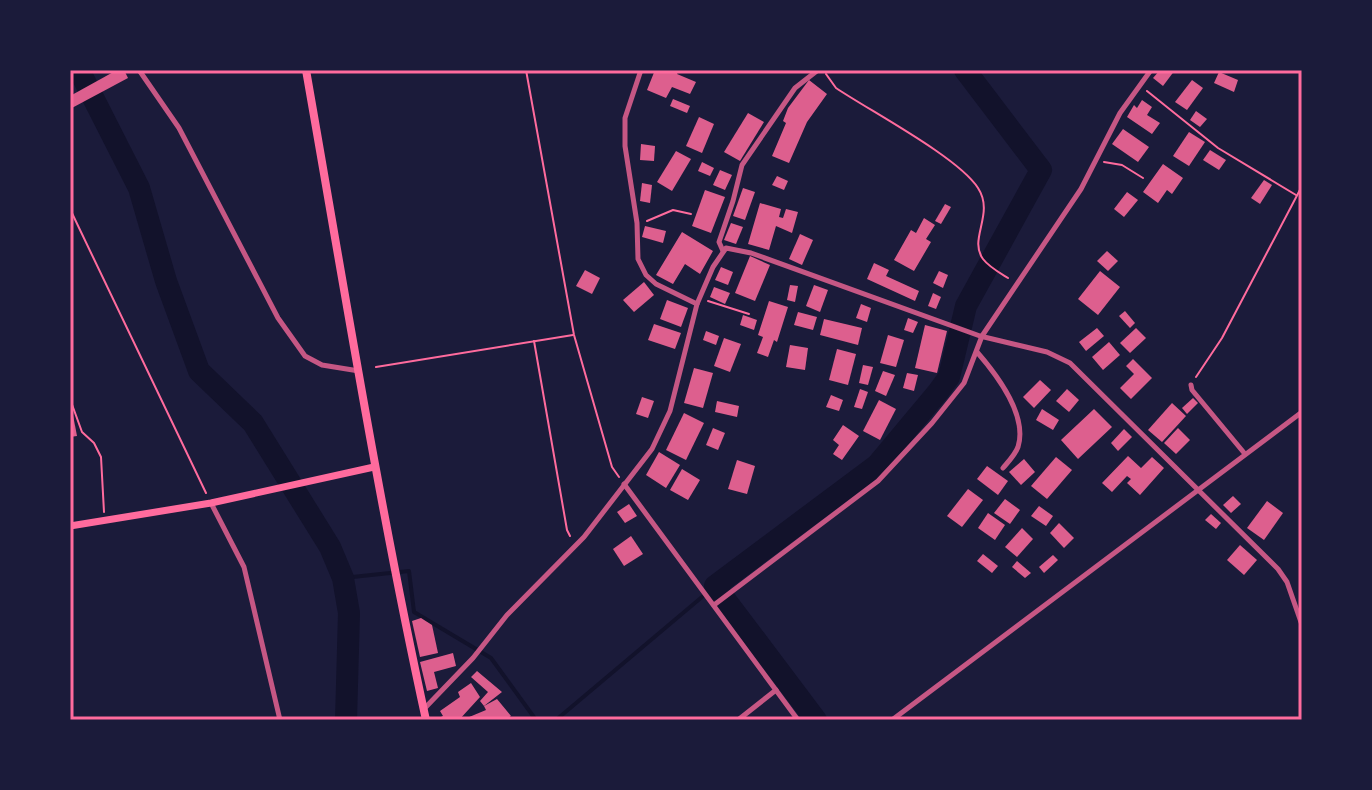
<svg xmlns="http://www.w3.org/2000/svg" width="1372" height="790" font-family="Barlow,sans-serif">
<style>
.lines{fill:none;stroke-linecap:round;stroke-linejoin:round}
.stream{stroke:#12122b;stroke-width:4}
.river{stroke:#12122b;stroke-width:22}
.building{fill:#dd5f8e}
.path{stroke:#ff6b9d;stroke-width:2}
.minor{stroke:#c65784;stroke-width:5}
.secondary{stroke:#ff6b9d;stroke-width:7}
.trunk{stroke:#ff6b9d;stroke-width:8}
.neatline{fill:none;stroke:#ff6b9d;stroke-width:3}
</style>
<rect width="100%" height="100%" fill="#1b1b3a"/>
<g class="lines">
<!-- stream -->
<g class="stream">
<path d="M 343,578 L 409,571 L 414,612 L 491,658 L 536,720"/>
<path d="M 556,720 L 715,586"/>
</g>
<!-- river -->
<g class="river">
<path d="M 79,70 L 139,188 L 166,281 L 199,371 L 253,423 L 330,547 L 343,578 L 349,613 L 346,720"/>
<path d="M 816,720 L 715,586 L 877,465 L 938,392 L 949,377 L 966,306 L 1041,170 L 965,70"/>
</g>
</g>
<!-- building -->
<g class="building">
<path d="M 117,70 L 124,70 L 128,78 L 70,109 L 70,96 Z"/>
<path d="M 655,70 L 679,70 L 677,74 L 696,82 L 690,94 L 672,87 L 666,98 L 647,90 Z"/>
<path d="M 1160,70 L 1175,70 L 1163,86 L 1153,78 Z"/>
<path d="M 1219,72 L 1238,80 L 1234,92 L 1214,83 Z"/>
<path d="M 809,80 L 827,94 L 807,122 L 789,163 L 772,156 L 786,123 L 783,121 L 788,108 Z"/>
<path d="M 1192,80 L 1203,88 L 1187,110 L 1175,102 Z"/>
<path d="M 673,99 L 690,106 L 687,113 L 670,106 Z"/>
<path d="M 1142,100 L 1152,107 L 1147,115 L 1160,123 L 1152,134 L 1127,117 L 1134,105 L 1137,108 Z"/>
<path d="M 1196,111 L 1207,119 L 1200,127 L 1190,120 Z"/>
<path d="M 748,113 L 764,122 L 740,161 L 724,152 Z"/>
<path d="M 699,117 L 714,124 L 702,153 L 686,146 Z"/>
<path d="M 1123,129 L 1149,147 L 1138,162 L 1112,144 Z"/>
<path d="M 1189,132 L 1205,142 L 1189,166 L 1173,156 Z"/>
<path d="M 641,144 L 655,146 L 654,161 L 640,160 Z"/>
<path d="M 1210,150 L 1226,160 L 1219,170 L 1203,160 Z"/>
<path d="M 676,151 L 691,159 L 672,191 L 657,182 Z"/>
<path d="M 702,162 L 714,168 L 710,176 L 698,171 Z"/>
<path d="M 1163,164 L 1183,178 L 1172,194 L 1167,190 L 1158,203 L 1143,192 Z"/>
<path d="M 720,170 L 732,175 L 725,190 L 713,185 Z"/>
<path d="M 777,176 L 788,181 L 784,190 L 772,185 Z"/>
<path d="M 1264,180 L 1272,185 L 1260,204 L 1251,198 Z"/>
<path d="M 642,183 L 652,185 L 650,203 L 640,201 Z"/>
<path d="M 743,188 L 755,192 L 745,220 L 733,216 Z"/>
<path d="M 705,190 L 725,197 L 711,233 L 692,226 Z"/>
<path d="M 1127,192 L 1138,200 L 1124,217 L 1114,209 Z"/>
<path d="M 760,203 L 781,209 L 779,217 L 783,218 L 786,209 L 798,212 L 792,233 L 776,226 L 769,250 L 748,244 Z"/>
<path d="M 945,204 L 951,207 L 941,224 L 935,221 Z"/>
<path d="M 924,218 L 935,225 L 926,239 L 931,242 L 914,271 L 894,260 L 911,230 L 916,233 Z"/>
<path d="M 731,223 L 743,227 L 736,244 L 724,240 Z"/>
<path d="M 645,226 L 666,231 L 663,243 L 642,237 Z"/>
<path d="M 682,232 L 713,251 L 700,274 L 685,264 L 673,284 L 656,275 Z"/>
<path d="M 800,234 L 813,240 L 802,265 L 789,259 Z"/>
<path d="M 1107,251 L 1118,261 L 1108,271 L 1097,261 Z"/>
<path d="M 750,256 L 770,265 L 755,301 L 735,293 Z"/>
<path d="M 874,263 L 889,270 L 886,276 L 919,291 L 915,301 L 867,279 Z"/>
<path d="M 721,267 L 733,272 L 728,285 L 715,280 Z"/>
<path d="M 585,270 L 600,278 L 592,294 L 576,286 Z"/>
<path d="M 939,271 L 948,275 L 943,288 L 933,283 Z"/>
<path d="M 1100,271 L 1120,287 L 1098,315 L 1078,299 Z"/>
<path d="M 644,282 L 654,295 L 634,312 L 623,300 Z"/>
<path d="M 790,285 L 798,286 L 795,302 L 787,300 Z"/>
<path d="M 814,285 L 828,290 L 820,312 L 806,306 Z"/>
<path d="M 714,287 L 730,293 L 725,304 L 710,297 Z"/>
<path d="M 933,293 L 941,297 L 936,309 L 928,306 Z"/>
<path d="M 667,300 L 688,308 L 681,327 L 660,319 Z"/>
<path d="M 769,301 L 788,307 L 777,342 L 774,340 L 768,357 L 757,353 L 763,337 L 758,335 Z"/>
<path d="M 861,304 L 871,308 L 867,322 L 856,318 Z"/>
<path d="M 1125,311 L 1135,323 L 1130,328 L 1119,316 Z"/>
<path d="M 798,312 L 817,317 L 813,330 L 794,325 Z"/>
<path d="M 743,315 L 757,320 L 754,330 L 740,325 Z"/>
<path d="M 908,318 L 918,322 L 913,333 L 904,330 Z"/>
<path d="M 824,319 L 862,328 L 858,345 L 820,335 Z"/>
<path d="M 654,324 L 681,333 L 675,349 L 648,340 Z"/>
<path d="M 925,325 L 947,331 L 937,373 L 915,368 Z"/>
<path d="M 1097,328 L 1104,336 L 1086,351 L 1079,342 Z"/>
<path d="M 1136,328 L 1146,338 L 1130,353 L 1120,343 Z"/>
<path d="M 706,331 L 719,336 L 716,345 L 703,340 Z"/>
<path d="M 888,335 L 904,340 L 896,367 L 880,363 Z"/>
<path d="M 724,338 L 741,344 L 730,372 L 714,366 Z"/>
<path d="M 1109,342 L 1120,355 L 1103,370 L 1092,357 Z"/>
<path d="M 790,345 L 808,348 L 805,370 L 786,367 Z"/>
<path d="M 837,349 L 856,354 L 848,385 L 829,380 Z"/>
<path d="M 1133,359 L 1152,378 L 1131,399 L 1120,388 L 1134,374 L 1126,366 Z"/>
<path d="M 863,365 L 873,367 L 868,385 L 859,383 Z"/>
<path d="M 694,368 L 713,373 L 703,408 L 684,403 Z"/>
<path d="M 883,371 L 895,375 L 886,396 L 875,391 Z"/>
<path d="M 907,373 L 918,375 L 914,391 L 903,388 Z"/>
<path d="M 1040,380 L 1051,390 L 1034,408 L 1023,397 Z"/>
<path d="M 860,389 L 868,392 L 862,409 L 854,407 Z"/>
<path d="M 1067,389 L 1079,400 L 1069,412 L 1056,401 Z"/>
<path d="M 831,395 L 843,400 L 839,411 L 826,407 Z"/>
<path d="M 642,397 L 654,401 L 648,418 L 636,414 Z"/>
<path d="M 1193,398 L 1198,403 L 1187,414 L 1182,408 Z"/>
<path d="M 879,400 L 896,409 L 880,440 L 863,431 Z"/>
<path d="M 717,401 L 739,406 L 737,417 L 715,412 Z"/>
<path d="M 1172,403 L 1186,416 L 1162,442 L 1148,430 Z"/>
<path d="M 1042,409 L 1059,420 L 1053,430 L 1036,420 Z"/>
<path d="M 1094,409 L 1112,427 L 1078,459 L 1061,440 Z"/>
<path d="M 684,413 L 704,423 L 686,460 L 666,450 Z"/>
<path d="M 70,415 L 73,415 L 77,436 L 70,437 Z"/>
<path d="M 843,425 L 859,436 L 842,460 L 833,454 L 839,445 L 833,440 Z"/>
<path d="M 713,428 L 725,433 L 718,450 L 706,445 Z"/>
<path d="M 1178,428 L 1190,440 L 1176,454 L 1164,443 Z"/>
<path d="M 1124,429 L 1132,437 L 1118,451 L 1111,443 Z"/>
<path d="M 659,452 L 680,465 L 666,488 L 646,475 Z"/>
<path d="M 1128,456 L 1141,468 L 1152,457 L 1164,468 L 1140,495 L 1127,483 L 1131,479 L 1127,476 L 1112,492 L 1102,483 Z"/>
<path d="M 1056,457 L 1072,470 L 1047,499 L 1031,486 Z"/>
<path d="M 1024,459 L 1035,472 L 1021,485 L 1009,472 Z"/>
<path d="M 737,460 L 755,466 L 747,494 L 728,489 Z"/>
<path d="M 987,466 L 1008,481 L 998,495 L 977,479 Z"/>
<path d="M 682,469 L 700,480 L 688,500 L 670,490 Z"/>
<path d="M 968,489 L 983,500 L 962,527 L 947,516 Z"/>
<path d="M 1233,496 L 1241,504 L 1231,513 L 1223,505 Z"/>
<path d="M 1005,499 L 1020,510 L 1010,524 L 994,513 Z"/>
<path d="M 1267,501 L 1283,513 L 1264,540 L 1247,528 Z"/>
<path d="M 629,504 L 637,516 L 625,523 L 617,512 Z"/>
<path d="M 1039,506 L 1053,516 L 1046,526 L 1031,516 Z"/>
<path d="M 988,513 L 1005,525 L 995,540 L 978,528 Z"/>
<path d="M 1211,514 L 1221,523 L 1216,529 L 1205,520 Z"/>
<path d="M 1059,523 L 1074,538 L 1064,548 L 1050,533 Z"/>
<path d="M 1022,528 L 1033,539 L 1017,557 L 1005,547 Z"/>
<path d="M 631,536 L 643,554 L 624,566 L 613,549 Z"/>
<path d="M 1240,545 L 1257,560 L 1244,575 L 1227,560 Z"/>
<path d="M 983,554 L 998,566 L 992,573 L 977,561 Z"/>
<path d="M 1053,555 L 1058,560 L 1044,573 L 1039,567 Z"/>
<path d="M 1017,561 L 1031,573 L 1025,578 L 1012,567 Z"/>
<path d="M 421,618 L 432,625 L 438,653 L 420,657 L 412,621 Z"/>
<path d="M 453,653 L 456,666 L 434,672 L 438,688 L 427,691 L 420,662 Z"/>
<path d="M 477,671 L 502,692 L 484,706 L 480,701 L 488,692 L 471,677 Z"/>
<path d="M 471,683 L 480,697 L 459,720 L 435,720 L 443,716 L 440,711 L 460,697 L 458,692 Z"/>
<path d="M 497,699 L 511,716 L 505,720 L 462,720 L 486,710 L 484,706 Z"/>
</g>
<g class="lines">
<!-- path -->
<g class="path">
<path d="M 526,70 L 574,335 L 612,467 L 619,477"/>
<path d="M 826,74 L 836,88 C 870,111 958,157 978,188 C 995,214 968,239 983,259 C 989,267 1000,273 1008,278"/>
<path d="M 1147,91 L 1218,148 L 1296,195"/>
<path d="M 1104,162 L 1122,165 L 1143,178"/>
<path d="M 70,209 L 206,493"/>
<path d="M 647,221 L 673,210 L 691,214"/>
<path d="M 708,301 L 749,314"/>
<path d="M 534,341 L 567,530 L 570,536"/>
<path d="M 376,367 L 573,335"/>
<path d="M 1196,377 L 1222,338 L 1302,186"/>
<path d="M 70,399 L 82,432 L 94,443 L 101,457 L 104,512"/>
</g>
<!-- minor -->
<g class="minor">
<path d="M 139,70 L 179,128 L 278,318 L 305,356 L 322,365 L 359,371"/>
<path d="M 641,70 L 625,118 L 625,146 L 637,223 L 638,259 L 646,275 L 656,284 L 697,304"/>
<path d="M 723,251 L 719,242 L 733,201 L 742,165 L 795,88 L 818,70"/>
<path d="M 977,352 C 997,375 1028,415 1018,447 C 1015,455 1008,462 1003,468"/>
<path d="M 1191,385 L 1192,390 L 1245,454"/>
<path d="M 624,484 L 798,720"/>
<path d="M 211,503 L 244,567 L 280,720"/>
<path d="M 714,605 L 878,481 L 932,423 L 964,383 L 982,336 L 1081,189 L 1120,113 L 1151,70"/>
<path d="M 423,710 L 473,658 L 507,615 L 584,537 L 652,449 L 670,411 L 697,304 L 713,267 L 726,248 L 751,253 L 980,336 L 1047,352 L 1070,363 L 1278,569 L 1287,582 L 1302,625"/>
<path d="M 738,720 L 776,690"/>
<path d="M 892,720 L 1302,412"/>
</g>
<!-- secondary -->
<path class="secondary" d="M 70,526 L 211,503 L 374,467"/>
<!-- trunk -->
<path class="trunk" d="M 306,70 C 344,287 379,505 426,720"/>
</g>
<!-- border -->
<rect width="1372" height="790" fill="none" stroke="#1b1b3a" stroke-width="144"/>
<rect x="72" y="72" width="1228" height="646" class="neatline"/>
</svg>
